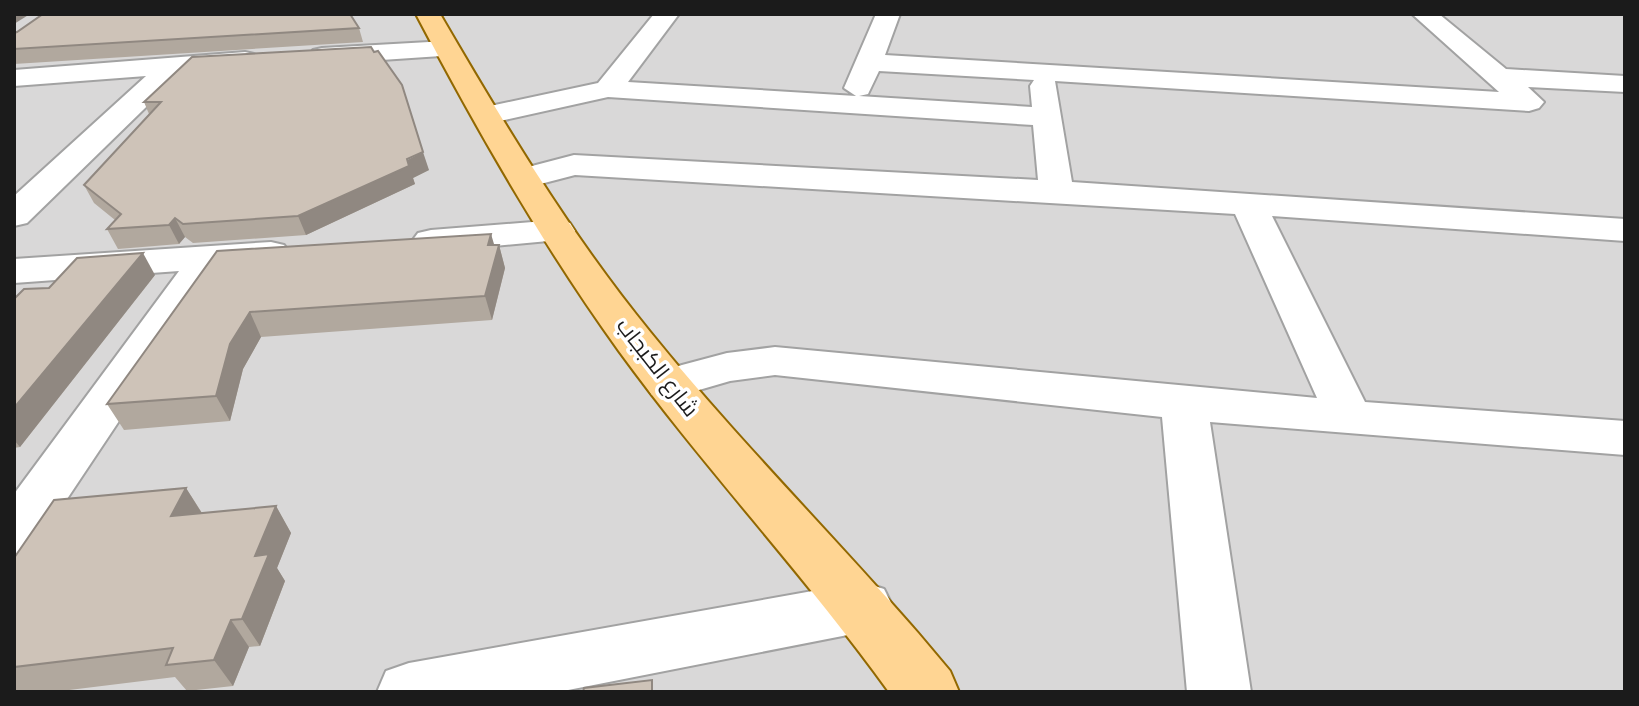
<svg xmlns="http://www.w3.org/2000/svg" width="1639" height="706" font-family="'Fira Sans Condensed',Cairo,sans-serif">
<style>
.residential{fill:#d9d8d8}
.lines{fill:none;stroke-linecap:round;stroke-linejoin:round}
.minor-casing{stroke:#a2a2a2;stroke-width:4}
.major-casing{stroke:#926800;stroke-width:4}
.minor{fill:#fff;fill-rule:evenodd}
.major{fill:#ffd593;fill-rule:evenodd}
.wall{fill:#b1a89e}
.shaded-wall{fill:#908881}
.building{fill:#cec3b8;stroke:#908881;stroke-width:2}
.labels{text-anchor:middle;stroke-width:7;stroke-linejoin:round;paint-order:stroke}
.street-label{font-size:22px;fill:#1b1b1b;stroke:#fff}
</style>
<rect width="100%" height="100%" fill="#eeeadf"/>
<!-- residential -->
<rect class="residential" x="14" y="14" width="1611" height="678"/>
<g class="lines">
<!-- minor casing -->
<g class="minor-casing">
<g id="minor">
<path d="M 654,14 L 679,14 L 628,82 L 856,96 L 844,88 L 876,14 L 900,14 L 885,55 L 1499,92 L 1412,14 L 1439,14 L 1506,69 L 1625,76 L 1625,92 L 1528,87 L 1544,102 L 1539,108 L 1529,111 L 1055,81 L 1072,182 L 1625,219 L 1625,241 L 1272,216 L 1365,402 L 1625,421 L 1625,455 L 1210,422 L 1251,692 L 1187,692 L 1162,417 L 775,375 L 730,381 L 668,399 L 652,395 L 645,384 L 652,373 L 727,353 L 775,347 L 1317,398 L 1235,214 L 575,175 L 525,188 L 513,185 L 508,178 L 513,171 L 574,155 L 1038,180 L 1033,125 L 608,97 L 487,124 L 476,121 L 472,115 L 476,109 L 598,83 ZM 879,71 L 1034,80 L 1030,86 L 1032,107 L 859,96 L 868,94 Z"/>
<path d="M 447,41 L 460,49 L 456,55 L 322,64 L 313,62 L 309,56 L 313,50 L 322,48 Z"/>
<path d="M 245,52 L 254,54 L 258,60 L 254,66 L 181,73 L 27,223 L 14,226 L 14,196 L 146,76 L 14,86 L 14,70 Z"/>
<path d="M 557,220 L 570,223 L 575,231 L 570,239 L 431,252 L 418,249 L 412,241 L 418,233 L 431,230 Z"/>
<path d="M 271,242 L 284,245 L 290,253 L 284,261 L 221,268 L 33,550 L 14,556 L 14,494 L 179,271 L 14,283 L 14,259 Z"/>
<path d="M 863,582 L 884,589 L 893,607 L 884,625 L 863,632 L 558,692 L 377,692 L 386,671 L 409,663 Z"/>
</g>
</g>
<!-- major casing -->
<g class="major-casing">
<path id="major" d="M 416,14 L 440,14 C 504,124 570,234 651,333 C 735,437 830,532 918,633 L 950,671 L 959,692 L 889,692 C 804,574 704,468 619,351 C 542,244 477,130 416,14 Z"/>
</g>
<!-- minor -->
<use href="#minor" class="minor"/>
<!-- major -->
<use href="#major" class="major"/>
</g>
<!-- wall -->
<g class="wall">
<path d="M 359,28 L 363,42 L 14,64 L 14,33 Z"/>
<path d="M 192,57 L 429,170 L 413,178 L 415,184 L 306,235 L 193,243 L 185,237 L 179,244 L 118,249 L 107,229 L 115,220 L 94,203 L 84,185 L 149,114 L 144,102 Z"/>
<path d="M 499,245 L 505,268 L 492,320 L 261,337 L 243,369 L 230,421 L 124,430 L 107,404 L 217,251 Z"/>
<path d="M 155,275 L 20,447 L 14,448 L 14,299 Z"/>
<path d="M 186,488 L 202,513 L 276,506 L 291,533 L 277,568 L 285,581 L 260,646 L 249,647 L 233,686 L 187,691 L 175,677 L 53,692 L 14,692 L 14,558 Z"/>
</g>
<!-- shaded-wall -->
<g class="shaded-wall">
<path d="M 14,14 L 30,14 L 14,24 Z"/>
<path d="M 423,152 L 429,170 L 413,178 L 415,184 L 306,235 L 298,216 Z"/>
<path d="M 175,218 L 185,237 L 179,244 L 169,225 Z"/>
<path d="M 491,234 L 497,254 L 499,245 L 505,268 L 492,320 L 485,296 L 488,245 Z"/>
<path d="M 143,253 L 155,275 L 20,447 L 14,440 L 14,408 Z"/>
<path d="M 250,312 L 261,337 L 243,369 L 230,421 L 216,396 L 230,344 Z"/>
<path d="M 186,488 L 203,515 L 171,516 Z"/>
<path d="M 276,506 L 291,533 L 277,568 L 285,581 L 260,646 L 242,619 L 255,556 Z"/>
<path d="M 231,620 L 249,647 L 233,686 L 214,660 Z"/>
</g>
<!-- building -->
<g class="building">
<path d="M 43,14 L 350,14 L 359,28 L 14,49 L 14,33 L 17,32 Z"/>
<path d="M 371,47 L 374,52 L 378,51 L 402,85 L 423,152 L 407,159 L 409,166 L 298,216 L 183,224 L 175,218 L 169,225 L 107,229 L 121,214 L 84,185 L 161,102 L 144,102 L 192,57 Z"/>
<path d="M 491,234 L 488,245 L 499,245 L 485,296 L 250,312 L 230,344 L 216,396 L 107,404 L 217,251 Z"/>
<path d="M 143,253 L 14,408 L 14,299 L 24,289 L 49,288 L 77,258 Z"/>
<path d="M 186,488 L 171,516 L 276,506 L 255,556 L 269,554 L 242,619 L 231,620 L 214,660 L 166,665 L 173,648 L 14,667 L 14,558 L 54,500 Z"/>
<path d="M 652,680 L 652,692 L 583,692 L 584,688 Z"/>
</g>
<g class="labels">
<!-- street labels -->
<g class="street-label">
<text transform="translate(658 367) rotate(52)" y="8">شارع الكبجاب</text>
</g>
</g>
<!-- border -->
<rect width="1639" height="706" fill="none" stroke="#1b1b1b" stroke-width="32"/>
</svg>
